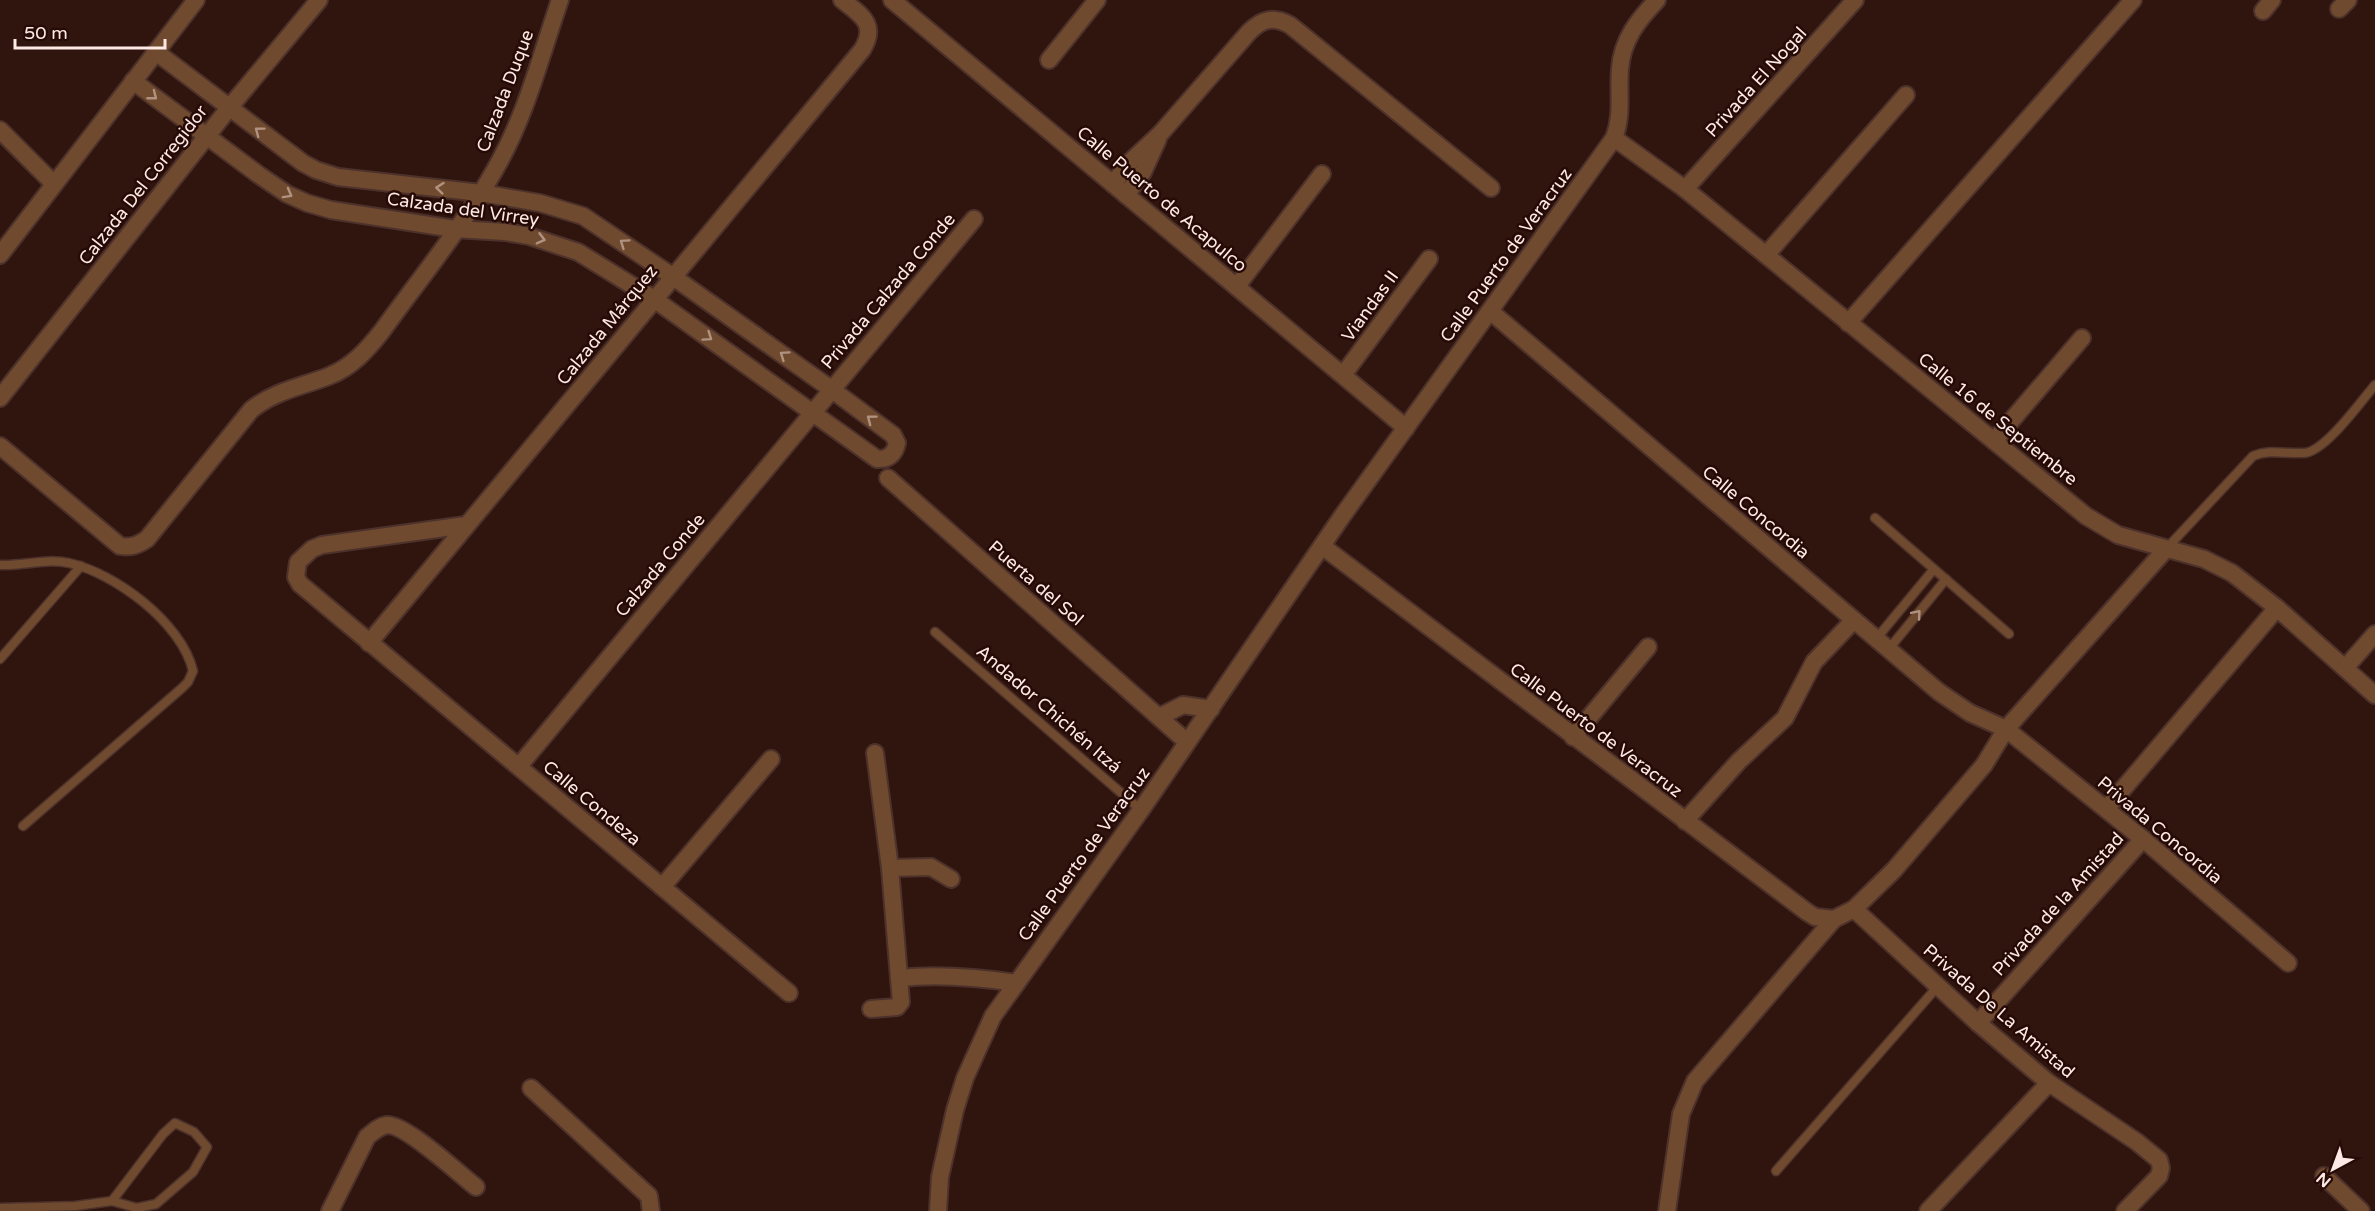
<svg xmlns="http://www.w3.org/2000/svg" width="2375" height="1211" font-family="'Varela Round',sans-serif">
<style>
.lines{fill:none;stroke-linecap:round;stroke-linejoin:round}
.service-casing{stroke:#4d322c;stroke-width:11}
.minor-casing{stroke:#4d322c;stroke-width:20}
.service{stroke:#704a2f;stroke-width:8}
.minor{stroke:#704a2f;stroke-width:16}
.oneway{stroke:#b09281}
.labels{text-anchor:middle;stroke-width:5;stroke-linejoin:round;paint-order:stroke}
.street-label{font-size:18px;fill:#fee9e5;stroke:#250a06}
</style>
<rect width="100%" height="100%" fill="#30140e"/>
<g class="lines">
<!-- service casing -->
<g class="service-casing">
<g id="service">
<path d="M 1875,518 L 2009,634"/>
<path d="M 2166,549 L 2253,456 C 2270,449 2286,454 2304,453 C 2325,452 2361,401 2375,385"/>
<path d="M 0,565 C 23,566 46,558 69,563 C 115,573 182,623 193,671 L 188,682 L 182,688 L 23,826"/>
<path d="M 935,632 L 1141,810"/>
<path d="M 1876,639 L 1934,569"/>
<path d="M 1888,650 L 1946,579"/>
<path d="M 0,659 L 81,566"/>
<path d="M 1776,1171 L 1938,986"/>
<path d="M 0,1208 L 75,1206 L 112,1201 L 137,1208 L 156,1204 L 193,1172 L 207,1147 L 194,1132 L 175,1123 L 163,1134 L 112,1201"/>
</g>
</g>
<!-- minor casing -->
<g class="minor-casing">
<g id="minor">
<path d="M 892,0 L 1406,428"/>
<path d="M 2339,9 L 2348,0"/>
<path d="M 2263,11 L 2272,0"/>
<path d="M 1049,60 L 1097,0"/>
<path d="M 133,81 L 259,175 L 287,194 L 307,203 L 331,210 L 455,229 L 505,232 L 529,236 L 578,252 L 654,299 L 877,459 C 888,460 895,454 897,443 L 893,435 L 831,389 L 672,276 L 583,216 L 540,203 L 481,193 L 338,177 L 316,170 L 303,163 L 156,52"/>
<path d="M 0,130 L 54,184"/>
<path d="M 1614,138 L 1685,189 L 2086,516 L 2118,535 L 2204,559 L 2232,573 L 2277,608 L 2375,695"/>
<path d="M 1113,184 L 1130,162 L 1161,133 L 1249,32 C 1262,19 1273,16 1290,25 L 1491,188"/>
<path d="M 1685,189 L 1855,0"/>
<path d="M 1126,195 L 1143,172 L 1158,139"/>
<path d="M 0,255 L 196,0"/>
<path d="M 1766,255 L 1906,95"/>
<path d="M 1237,286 L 1322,174"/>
<path d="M 1490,311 L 1939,692 L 1970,713 L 2006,729 L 2143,839 L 2288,963"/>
<path d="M 1848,323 L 2133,0"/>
<path d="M 1343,375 L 1429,259"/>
<path d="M 0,398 L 229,108 L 319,0"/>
<path d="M 1994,441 L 2082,338"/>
<path d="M 0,446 L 120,546 C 131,548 138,545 147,539 L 251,410 C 274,391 301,387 329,376 C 352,367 367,350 382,331 C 421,277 465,224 497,166 C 526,115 541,55 560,0"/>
<path d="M 888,478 L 1187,742"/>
<path d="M 466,525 L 322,545 L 312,549 L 298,562 L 296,577 L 300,584 L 789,993"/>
<path d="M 1322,546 L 1807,912 L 1815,917 L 1834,919 L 1854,909 L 1894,870 L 1984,765 L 2006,729 L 2166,549"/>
<path d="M 369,643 L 862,50 C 878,24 861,15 842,0"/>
<path d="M 2345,668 L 2375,634"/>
<path d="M 1159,717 L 1183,705 L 1211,709"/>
<path d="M 1573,737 L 1648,647"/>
<path d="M 519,766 L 974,219"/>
<path d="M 2106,809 L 2277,608"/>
<path d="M 1685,821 L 1739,761 L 1785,718 L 1814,662 L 1853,621"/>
<path d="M 890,868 L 931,867 L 951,879"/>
<path d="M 662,887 L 771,759"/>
<path d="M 1854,909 L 1978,1023 L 2049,1083 L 2137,1142 L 2159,1160 L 2161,1168 L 2159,1176 L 2125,1211"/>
<path d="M 899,978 C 938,974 976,977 1016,983"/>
<path d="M 871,1009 L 897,1007 L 901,1002 L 890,868 L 875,753"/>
<path d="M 1978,1023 L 2143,839"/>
<path d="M 531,1088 L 649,1196 L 651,1211"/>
<path d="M 2324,1176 L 2361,1211"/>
<path d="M 330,1211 L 367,1137 C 373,1132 379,1126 387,1125 C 406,1124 459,1174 476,1187"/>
<path d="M 938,1211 L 940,1177 L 955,1110 L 965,1078 L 993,1016 L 1141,810 L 1343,515 L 1614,138 C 1623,115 1618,93 1620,69 C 1622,40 1638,20 1657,0"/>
<path d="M 1667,1211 L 1681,1114 L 1695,1081 L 1834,919"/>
<path d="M 1928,1211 L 2049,1083"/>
</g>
</g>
<!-- service -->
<use href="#service" class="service"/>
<!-- minor -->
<use href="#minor" class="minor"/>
</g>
<!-- one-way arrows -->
<defs><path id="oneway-chevron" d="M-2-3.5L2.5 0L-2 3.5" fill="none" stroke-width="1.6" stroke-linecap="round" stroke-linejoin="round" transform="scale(1.5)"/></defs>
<g class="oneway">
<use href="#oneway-chevron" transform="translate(153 96) rotate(38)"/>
<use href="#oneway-chevron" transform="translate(259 131) rotate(-143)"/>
<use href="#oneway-chevron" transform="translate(440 188) rotate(-174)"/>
<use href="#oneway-chevron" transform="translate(288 194) rotate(29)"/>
<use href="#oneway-chevron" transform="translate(541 239) rotate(15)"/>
<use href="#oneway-chevron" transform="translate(624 243) rotate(-145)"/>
<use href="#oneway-chevron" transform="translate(708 337) rotate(35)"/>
<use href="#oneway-chevron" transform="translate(784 355) rotate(-145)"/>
<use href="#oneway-chevron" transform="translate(871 419) rotate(-143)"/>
<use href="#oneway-chevron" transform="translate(1917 614) rotate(-50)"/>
</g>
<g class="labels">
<!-- street labels -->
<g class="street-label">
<text transform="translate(1756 82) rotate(-48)" y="6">Privada El Nogal</text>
<text transform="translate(505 91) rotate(-69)" y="6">Calzada Duque</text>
<text transform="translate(143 185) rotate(-52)" y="6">Calzada Del Corregidor</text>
<text transform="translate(1162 199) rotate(40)" y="6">Calle Puerto de Acapulco</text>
<text transform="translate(463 209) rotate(8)" y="6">Calzada del Virrey</text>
<text transform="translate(1506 255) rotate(-54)" y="6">Calle Puerto de Veracruz</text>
<text transform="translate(888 291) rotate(-50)" y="6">Privada Calzada Conde</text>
<text transform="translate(1370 306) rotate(-54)" y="6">Viandas II</text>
<text transform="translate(607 325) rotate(-51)" y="6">Calzada Márquez</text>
<text transform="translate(1998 419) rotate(39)" y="6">Calle 16 de Septiembre</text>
<text transform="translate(1756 512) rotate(40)" y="6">Calle Concordia</text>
<text transform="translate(660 565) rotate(-50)" y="6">Calzada Conde</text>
<text transform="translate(1036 583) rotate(41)" y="6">Puerta del Sol</text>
<text transform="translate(1049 709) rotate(41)" y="6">Andador Chichén Itzá</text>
<text transform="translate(1596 730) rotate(37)" y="6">Calle Puerto de Veracruz</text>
<text transform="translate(592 803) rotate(40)" y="6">Calle Condeza</text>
<text transform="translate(2160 830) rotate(40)" y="6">Privada Concordia</text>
<text transform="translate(1084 854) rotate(-54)" y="6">Calle Puerto de Veracruz</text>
<text transform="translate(2058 904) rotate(-48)" y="6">Privada de la Amistad</text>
<text transform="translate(1999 1011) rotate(41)" y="6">Privada De La Amistad</text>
</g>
</g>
<!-- north arrow -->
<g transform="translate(2333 1169) rotate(221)" stroke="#250a06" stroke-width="4.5" paint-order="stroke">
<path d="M0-4.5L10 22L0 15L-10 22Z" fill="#fee9e5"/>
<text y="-9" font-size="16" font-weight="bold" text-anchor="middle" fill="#fee9e5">N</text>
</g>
<!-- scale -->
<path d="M15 39v9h150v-9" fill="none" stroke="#fee9e5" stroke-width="3"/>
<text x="24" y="39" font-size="18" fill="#fee9e5" stroke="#250a06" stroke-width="4.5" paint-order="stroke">50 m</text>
</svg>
